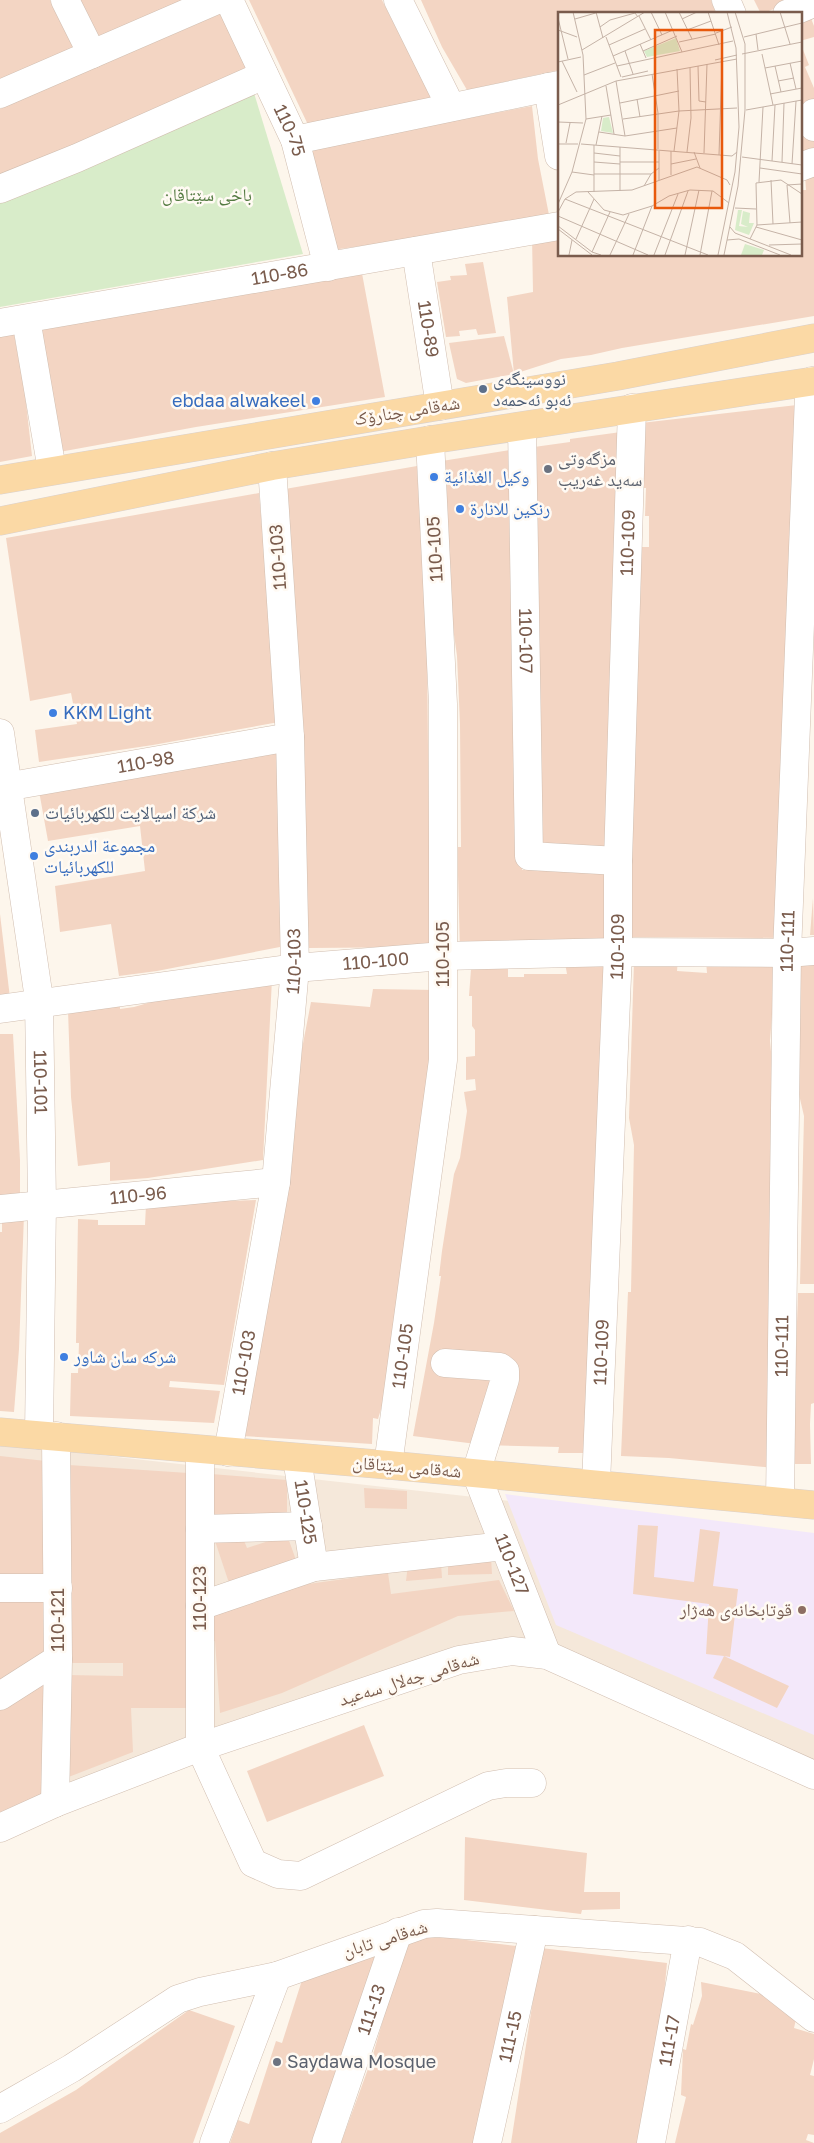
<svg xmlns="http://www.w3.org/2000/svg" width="814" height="2143" font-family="'Golos Text','Noto Naskh Arabic',sans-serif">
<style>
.residential{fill:#f5e8da}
.education{fill:#f3e8fa}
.green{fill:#d8ecc9}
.building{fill:#f3d5c3}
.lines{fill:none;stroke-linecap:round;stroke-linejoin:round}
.minor-casing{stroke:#d1beb0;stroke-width:29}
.major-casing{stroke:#dad1cd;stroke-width:29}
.minor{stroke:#fff;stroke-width:28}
.major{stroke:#fbd9a5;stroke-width:28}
.service-dot{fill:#5c6f8a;stroke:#fffaf3;stroke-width:2}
.shop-dot{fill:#3f7fe0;stroke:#fffaf3;stroke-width:2}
.worship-dot{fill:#6b7280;stroke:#fffaf3;stroke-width:2}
.education-dot{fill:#8d6e63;stroke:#fffaf3;stroke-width:2}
.labels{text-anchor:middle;stroke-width:5;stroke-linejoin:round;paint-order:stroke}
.street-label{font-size:18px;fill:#7a5c4d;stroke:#fffaf3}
.park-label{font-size:18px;fill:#537a41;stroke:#fffaf3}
.service-label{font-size:18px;fill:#4e5e75;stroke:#fffaf3;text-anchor:start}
.shop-label{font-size:18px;fill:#366cbe;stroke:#fffaf3;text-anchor:start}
.worship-label{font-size:18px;fill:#5b616d;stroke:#fffaf3;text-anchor:start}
.education-label{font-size:18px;fill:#785e54;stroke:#fffaf3;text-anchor:end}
.inset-road{fill:none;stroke:#c5b3a7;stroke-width:1}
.view{fill:#e8590c;fill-opacity:0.15;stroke:#e8590c;stroke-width:2.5}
.inset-edge{fill:none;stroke:#7a5c4d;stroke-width:2.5}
</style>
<rect width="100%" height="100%" fill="#fdf6ec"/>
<!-- residential -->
<path class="residential" d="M 0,1444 L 814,1535 L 814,1764 L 534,1638 L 0,1818 Z"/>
<!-- education -->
<path class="education" d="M 505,1494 L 814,1533 L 814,1735 L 556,1625 Z"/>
<!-- green -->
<path class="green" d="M 254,93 L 303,254 L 0,307 L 0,201 Z"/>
<!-- building -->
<g class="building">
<path d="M 0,0 L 50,0 L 76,52 L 0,87 Z"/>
<path d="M 76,0 L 195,0 L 96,43 Z"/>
<path d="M 249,0 L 382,0 L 434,103 L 310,129 Z"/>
<path d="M 421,0 L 711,0 L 716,14 L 559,14 L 559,70 L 467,90 L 442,47 Z"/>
<path d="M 754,0 L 798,0 L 761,14 Z"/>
<path d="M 227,11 L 253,68 L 0,178 L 0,109 Z"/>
<path d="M 808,11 L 814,26 L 814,37 L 800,41 L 800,14 Z"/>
<path d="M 800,42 L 809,65 L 805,67 L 814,88 L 814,153 L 802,155 L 800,149 Z"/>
<path d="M 532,106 L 538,159 L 550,220 L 332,250 L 310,148 Z"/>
<path d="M 814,174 L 814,316 L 622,348 L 618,327 L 622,348 L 591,355 L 561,359 L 514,374 L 507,297 L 533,292 L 532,236 L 559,231 L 559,255 L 800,255 L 800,190 L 806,190 L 805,175 Z"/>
<path d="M 483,262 L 496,333 L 478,335 L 476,329 L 459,331 L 460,336 L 446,337 L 437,282 L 451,280 L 450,276 L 467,275 L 465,264 Z"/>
<path d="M 361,268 L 385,397 L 196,427 L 54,453 L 30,323 Z"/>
<path d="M 14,334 L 25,394 L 32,456 L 0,462 L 0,336 Z"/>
<path d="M 504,336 L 514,374 L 466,383 L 457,379 L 449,343 Z"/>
<path d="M 797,405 L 783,938 L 621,937 L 634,547 L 649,547 L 649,516 L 645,516 L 646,488 L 640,488 L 641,423 Z"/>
<path d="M 621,432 L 612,857 L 541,854 L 527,448 L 570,442 L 570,439 Z"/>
<path d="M 516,449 L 523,841 L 522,870 L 533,870 L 533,859 L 612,864 L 613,943 L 460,952 L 458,875 L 458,847 L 461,847 L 460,724 L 457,656 L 447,584 L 442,461 Z"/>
<path d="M 417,466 L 427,646 L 430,947 L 309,948 L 305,857 L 304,746 L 285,489 Z"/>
<path d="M 259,493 L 279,722 L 153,745 L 39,762 L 35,730 L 77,724 L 71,693 L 30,701 L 6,538 Z"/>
<path d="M 278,750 L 285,946 L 157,971 L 119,976 L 111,924 L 60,932 L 55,886 L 145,871 L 140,826 L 48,841 L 39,791 Z"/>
<path d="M 813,898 L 814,935 L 810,935 Z"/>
<path d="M 0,914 L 10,998 L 0,1000 Z"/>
<path d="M 564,957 L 605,961 L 588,1453 L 558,1453 L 559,1447 L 484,1445 L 413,1436 L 434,1323 L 441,1276 L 439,1276 L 442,1251 L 454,1174 L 460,1158 L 467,1111 L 464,1092 L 476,1090 L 475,1079 L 466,1080 L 466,1057 L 475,1056 L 475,1030 L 472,1026 L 472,996 L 469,996 L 471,969 L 508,967 L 508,977 L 524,977 L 524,974 L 567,974 Z"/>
<path d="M 678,958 L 677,971 L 707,973 L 706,961 L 776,962 L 770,1041 L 774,1083 L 774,1468 L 669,1458 L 621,1456 L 628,1292 L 631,1292 L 634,1145 L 629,1118 L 634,962 Z"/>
<path d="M 798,963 L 814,963 L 814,1284 L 800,1284 L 804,1116 L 797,1086 Z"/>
<path d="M 272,979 L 263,1160 L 148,1178 L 110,1181 L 110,1162 L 78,1166 L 71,1097 L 68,1010 L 120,1003 L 120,1009 L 134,1007 L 172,996 Z"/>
<path d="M 373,989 L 436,990 L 429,1067 L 385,1396 L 378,1419 L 373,1418 L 372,1444 L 242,1436 L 294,1090 L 311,1002 L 370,1007 Z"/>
<path d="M 0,1034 L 13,1034 L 20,1160 L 20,1195 L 0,1198 Z"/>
<path d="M 232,1192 L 230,1201 L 256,1200 L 224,1385 L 170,1381 L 169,1387 L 220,1391 L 214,1423 L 70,1416 L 71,1373 L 78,1373 L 79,1343 L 76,1343 L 78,1219 L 98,1220 L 98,1225 L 145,1225 L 146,1205 Z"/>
<path d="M 24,1215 L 19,1349 L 14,1412 L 0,1411 L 0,1232 L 2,1232 L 2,1216 Z"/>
<path d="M 798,1293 L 814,1293 L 814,1403 L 811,1404 L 810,1424 L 811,1464 L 785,1464 L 795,1380 Z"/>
<path d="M 0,1456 L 46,1461 L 45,1576 L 0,1577 Z"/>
<path d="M 69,1465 L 188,1473 L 187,1708 L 131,1708 L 133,1752 L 66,1778 L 67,1675 L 123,1676 L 123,1663 L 69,1663 Z"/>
<path d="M 211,1474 L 287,1480 L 287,1524 L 211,1522 Z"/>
<path d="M 364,1488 L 407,1491 L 407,1509 L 365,1508 Z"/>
<path d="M 638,1525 L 658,1526 L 654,1577 L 694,1582 L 700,1529 L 720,1532 L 713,1586 L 738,1589 L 730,1657 L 724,1656 L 789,1686 L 777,1708 L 713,1678 L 724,1656 L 706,1654 L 709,1604 L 633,1594 Z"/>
<path d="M 241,1533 L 247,1548 L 287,1535 L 296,1560 L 229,1583 L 215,1541 Z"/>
<path d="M 491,1557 L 492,1574 L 448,1575 L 448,1559 Z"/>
<path d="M 441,1563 L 442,1578 L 406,1581 L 408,1564 Z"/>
<path d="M 388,1573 L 391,1594 L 499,1580 L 514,1611 L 458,1616 L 282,1693 L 220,1713 L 215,1641 L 211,1642 L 211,1615 L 308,1584 Z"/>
<path d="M 0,1599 L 48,1599 L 49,1655 L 0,1685 Z"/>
<path d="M 46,1680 L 45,1799 L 0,1819 L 0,1707 Z"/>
<path d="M 364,1725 L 384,1776 L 267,1822 L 247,1771 Z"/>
<path d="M 465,1837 L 587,1853 L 584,1892 L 620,1892 L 620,1909 L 582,1910 L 581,1914 L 464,1900 Z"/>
<path d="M 408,1933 L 516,1946 L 478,2143 L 341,2143 L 372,2058 Z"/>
<path d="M 541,1948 L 667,1963 L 660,2037 L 639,2143 L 511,2143 Z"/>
<path d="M 381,1953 L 319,2143 L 230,2143 L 238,2120 L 249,2124 L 276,2041 L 282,2043 L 303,1977 Z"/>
<path d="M 701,1982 L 761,1994 L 799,2006 L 794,2028 L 814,2034 L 814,2059 L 810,2075 L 814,2076 L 814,2135 L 808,2134 L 806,2140 L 814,2143 L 675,2143 L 686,2097 L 681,2095 L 683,2049 L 686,2050 L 691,2024 L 693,2025 L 702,1996 Z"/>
<path d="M 189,2010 L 235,2026 L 193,2143 L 0,2143 L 0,2133 L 76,2090 Z"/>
</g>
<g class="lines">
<!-- minor casing -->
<g class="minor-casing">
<g id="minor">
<path d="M 65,0 L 92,54"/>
<path id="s1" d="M 229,0 L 295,140 L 328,267"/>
<path d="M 398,0 L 451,107"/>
<path d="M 726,0 L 732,14"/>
<path d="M 787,14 L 814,3"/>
<path d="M 548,87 L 559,156"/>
<path d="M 0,94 L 217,0"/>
<path d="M 814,113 L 814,127"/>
<path d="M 295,140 L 559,85"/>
<path d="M 800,167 L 814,162"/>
<path d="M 0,189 L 77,158 L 264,75"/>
<path id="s2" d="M 416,251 L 440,406"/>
<path d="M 26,319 L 52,470"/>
<path id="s3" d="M 0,323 L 559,226"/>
<path id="s4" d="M 522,427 L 529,856 L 618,861"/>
<path id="s5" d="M 0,733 L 39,999 L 42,1203 L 39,1435"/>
<path id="s6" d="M 0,788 L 290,737"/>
<path id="s7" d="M 0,1009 L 295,968 L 443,956 L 618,952 L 787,953 L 814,951"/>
<path id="s8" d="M 0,1209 L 276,1182"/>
<path id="s9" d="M 445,1363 L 500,1367 L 505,1371 L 505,1379 L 476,1473 L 547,1655"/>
<path d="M 200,1450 L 200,1747 L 253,1863 L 278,1874 L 301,1876 L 488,1786 L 506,1783 L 532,1783"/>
<path id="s10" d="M 228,1452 L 276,1182 L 295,968 L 290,737 L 272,466"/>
<path id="s11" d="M 297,1458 L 314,1567"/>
<path id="s12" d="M 388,1465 L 443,1060 L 443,704 L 430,440"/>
<path id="s13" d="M 596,1484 L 618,952 L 618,861 L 632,408"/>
<path id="s14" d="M 780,1501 L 787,953 L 809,396 L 812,381"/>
<path d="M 200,1529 L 308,1526"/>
<path d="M 0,1588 L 58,1588"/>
<path d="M 200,1606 L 314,1567 L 504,1546"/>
<path d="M 0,1696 L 58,1659"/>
<path d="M 55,1803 L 58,1659 L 56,1436"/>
<path d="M 0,1828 L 55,1803 L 200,1747 L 459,1660 L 512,1651 L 547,1655 L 814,1775"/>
<path d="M 0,2109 L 72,2068 L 178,1999 L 200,1992 L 277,1976 L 424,1924 L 437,1923 L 700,1942 L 735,1956 L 814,2018"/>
<path d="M 214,2143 L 277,1976"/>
<path id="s15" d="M 326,2143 L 398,1932"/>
<path id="s16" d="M 487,2143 L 534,1930"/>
<path id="s17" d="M 651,2143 L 688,1940"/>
</g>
</g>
<!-- major casing -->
<g class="major-casing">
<g id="major">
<path d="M 0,480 L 618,376 L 814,338"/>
<path d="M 0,521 L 272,466 L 430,440 L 814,381"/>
<path d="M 0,1432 L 388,1465 L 814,1505"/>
</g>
</g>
<!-- minor -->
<use href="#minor" class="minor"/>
<!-- major -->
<use href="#major" class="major"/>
</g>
<!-- markers -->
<g class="service-dot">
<circle cx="483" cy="389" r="5"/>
<circle cx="35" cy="813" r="5"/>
</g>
<g class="shop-dot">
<circle cx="316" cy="401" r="5"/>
<circle cx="434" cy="477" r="5"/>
<circle cx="460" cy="509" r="5"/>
<circle cx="53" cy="713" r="5"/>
<circle cx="34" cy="856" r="5"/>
<circle cx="64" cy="1357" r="5"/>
</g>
<g class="worship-dot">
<circle cx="548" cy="469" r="5"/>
<circle cx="277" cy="2062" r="5"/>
</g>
<circle class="education-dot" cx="802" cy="1610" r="5"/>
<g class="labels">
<!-- street labels -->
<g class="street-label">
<text dy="6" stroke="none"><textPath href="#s1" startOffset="144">110-75</textPath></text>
<text dy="6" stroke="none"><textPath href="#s3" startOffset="284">110-86</textPath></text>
<text dy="6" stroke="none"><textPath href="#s2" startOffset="79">110-89</textPath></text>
<text transform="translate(407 411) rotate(-9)" y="6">شەقامی چنارۆک</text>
<text dy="6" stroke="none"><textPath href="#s13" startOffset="942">110-109</textPath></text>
<text transform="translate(435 549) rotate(-93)" y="6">110-105</text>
<text transform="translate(278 557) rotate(-94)" y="6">110-103</text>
<text dy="6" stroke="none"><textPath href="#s4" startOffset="214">110-107</textPath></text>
<text dy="6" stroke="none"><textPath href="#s6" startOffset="148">110-98</textPath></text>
<text dy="6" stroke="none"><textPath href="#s14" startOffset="560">110-111</textPath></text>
<text dy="6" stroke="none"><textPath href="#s13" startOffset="538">110-109</textPath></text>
<text transform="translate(443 954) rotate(-90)" y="6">110-105</text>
<text dy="6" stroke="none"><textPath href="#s10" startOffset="496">110-103</textPath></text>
<text dy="6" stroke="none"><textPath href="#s7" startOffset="379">110-100</textPath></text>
<text dy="6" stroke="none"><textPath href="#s5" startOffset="352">110-101</textPath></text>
<text dy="6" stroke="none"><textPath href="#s8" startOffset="139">110-96</textPath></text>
<text dy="6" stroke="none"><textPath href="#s14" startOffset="155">110-111</textPath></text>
<text dy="6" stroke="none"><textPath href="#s13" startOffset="132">110-109</textPath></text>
<text dy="6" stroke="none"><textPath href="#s12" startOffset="110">110-105</textPath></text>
<text dy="6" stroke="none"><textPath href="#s10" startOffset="91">110-103</textPath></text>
<text transform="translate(407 1467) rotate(5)" y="6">شەقامی سێتاقان</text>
<text dy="6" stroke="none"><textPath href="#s11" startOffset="55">110-125</textPath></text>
<text dy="6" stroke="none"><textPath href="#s9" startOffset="266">110-127</textPath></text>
<text transform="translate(200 1598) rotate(-90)" y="6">110-123</text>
<text transform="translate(58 1620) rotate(-90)" y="6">110-121</text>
<text transform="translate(409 1679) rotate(-17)" y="6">شەقامی جەلال سەعید</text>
<text transform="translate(385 1939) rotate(-17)" y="6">شەقامی تابان</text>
<text dy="6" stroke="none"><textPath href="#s15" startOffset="141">111-13</textPath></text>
<text dy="6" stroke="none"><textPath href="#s16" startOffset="109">111-15</textPath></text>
<text dy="6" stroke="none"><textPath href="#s17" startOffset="104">111-17</textPath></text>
</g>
<!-- park labels -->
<g class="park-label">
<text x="207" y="201">باخی سێتاقان</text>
</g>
<!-- service labels -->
<g class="service-label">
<text x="493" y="385">نووسینگەی<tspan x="493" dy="21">ئەبو ئەحمەد</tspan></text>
<text x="45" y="819">شركة اسيالايت للكهربائيات</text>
</g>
<!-- shop labels -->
<g class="shop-label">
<text x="306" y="407" text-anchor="end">ebdaa alwakeel</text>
<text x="444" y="483">وكيل الغذائية</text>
<text x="470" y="515">رنكين للانارة</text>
<text x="63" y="719">KKM Light</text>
<text x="44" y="852">مجموعة الدربندی<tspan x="44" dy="21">للكهربائیات</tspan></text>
<text x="74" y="1363">شرکە سان شاور</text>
</g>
<!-- worship labels -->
<g class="worship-label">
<text x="558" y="465">مزگەوتی<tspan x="558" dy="21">سەید غەریب</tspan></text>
<text x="287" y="2068">Saydawa Mosque</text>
</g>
<!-- education labels -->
<g class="education-label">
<text x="792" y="1616">قوتابخانەی هەژار</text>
</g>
</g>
<!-- overview -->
<g transform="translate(558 12)">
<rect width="244" height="244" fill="#fdf6ec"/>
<path d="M 118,26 L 122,39 L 89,45 L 86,39 ZM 51,105 L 55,121 L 43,119 L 45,106 ZM 180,198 L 184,198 L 181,214 L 190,215 L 183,212 L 185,199 L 192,201 L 191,211 L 196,211 L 191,223 L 177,218 ZM 187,232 L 206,238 L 204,243 L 183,243 Z" fill="#d8ecc9"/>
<path class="inset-road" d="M 38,0 L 45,26M 93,0 L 104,23M 107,0 L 124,40M 121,0 L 134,27M 150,0 L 161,33M 222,0 L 232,32M 81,4 L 93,28M 0,6 L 10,47M 17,7 L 41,0M 124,7 L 139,0M 42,15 L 52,8 L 77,1 L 80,5M 0,18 L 19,25M 129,18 L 153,9M 158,21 L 174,15M 198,22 L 200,38M 48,25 L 63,65M 186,25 L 244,11M 121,30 L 158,22M 82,32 L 88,46M 51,33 L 87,17M 24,38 L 87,0M 67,39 L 75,62M 85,39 L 119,24M 184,42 L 244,30M 204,42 L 215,93M 55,44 L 115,18M 157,48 L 179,43M 4,49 L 19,80M 0,50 L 23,45M 232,51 L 238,77M 59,54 L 175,29M 140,54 L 141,89 L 148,90M 217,54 L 223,80M 207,56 L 244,49M 94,62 L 100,101 L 100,137M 26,63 L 57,51M 64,65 L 90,59M 58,69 L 67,124M 220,69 L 236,66M 48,74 L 56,122M 212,82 L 244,76M 79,87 L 82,105M 62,91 L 121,79M 0,93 L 58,69 L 179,47M 188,98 L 244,88M 28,107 L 53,103M 65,107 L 121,99 L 179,96M 0,110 L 25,111M 41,120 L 67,124 L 119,116M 8,131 L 12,111M 0,132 L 20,132M 23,132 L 174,144 L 179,140M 38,133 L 44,104M 62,135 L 62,179M 113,139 L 113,163M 116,139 L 121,99 L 119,57M 129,140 L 133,106 L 132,56M 136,140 L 142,156M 36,141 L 62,144M 146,141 L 149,52M 161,143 L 164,50M 184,145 L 244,153M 214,149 L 217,93M 36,150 L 62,152M 62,150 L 101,150M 224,150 L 226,91M 113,152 L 138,147M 234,152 L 238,89M 202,156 L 244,162M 14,160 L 36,163M 36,162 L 93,162M 101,168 L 101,139M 213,168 L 215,212M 201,170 L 205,95M 86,174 L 93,162 L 101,156M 18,180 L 74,178 L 139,155 L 169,168 L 172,173M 30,180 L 46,198 L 65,203 L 94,194 L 111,184 L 132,178 L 155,179 L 171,191M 36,180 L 36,133M 7,187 L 150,243M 0,192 L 14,160 L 28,107 L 25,43 L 15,0M 177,196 L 198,197M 0,200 L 7,187 L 18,180M 0,204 L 90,243M 232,211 L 229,173 L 244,172M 199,213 L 244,210M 0,214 L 34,240M 172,215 L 177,221 L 233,243M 198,215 L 244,228M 0,217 L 34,243M 18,227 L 36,187M 192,227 L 199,213 L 198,171 L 223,168 L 244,182M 169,228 L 181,227 L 222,243M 211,233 L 244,232M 11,243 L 14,228M 43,243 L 34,240 L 52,200M 52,243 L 71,202M 75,243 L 94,194M 96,243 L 120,182M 107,243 L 130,179M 127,243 L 141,178M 142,243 L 154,179M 160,243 L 177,160 L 181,115 L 178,36 L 169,0M 166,243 L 180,174 L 187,98 L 187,32 L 177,0"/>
<path class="view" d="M 97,18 L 164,18 L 164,196 L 97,196 Z"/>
<rect width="244" height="244" class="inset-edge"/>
</g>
</svg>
